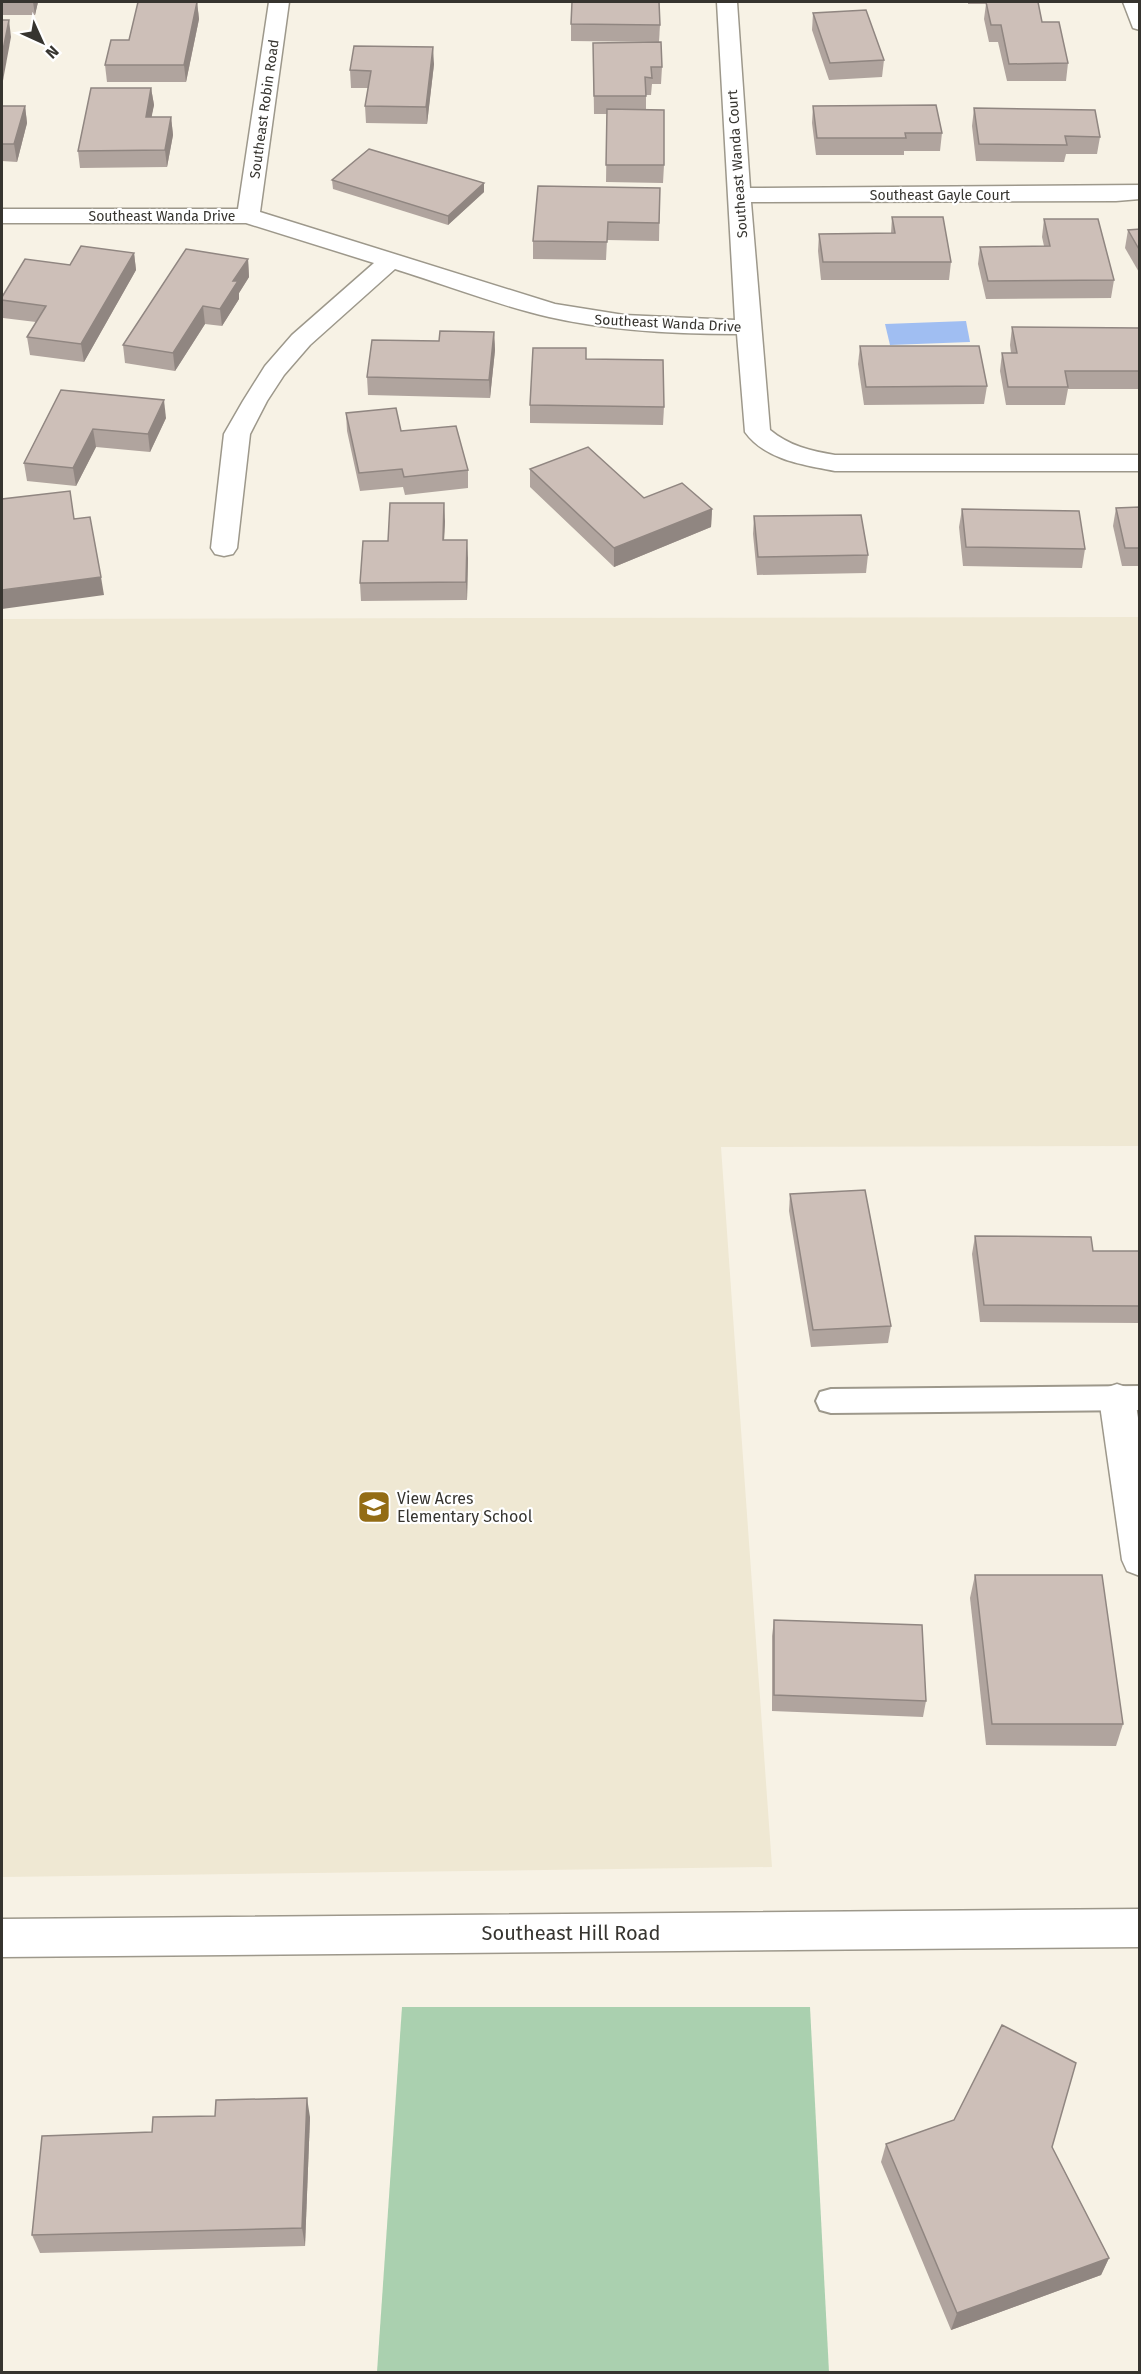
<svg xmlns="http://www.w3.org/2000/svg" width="1141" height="2374" font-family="'Fira Sans',sans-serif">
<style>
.built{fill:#efe8d3}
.green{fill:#aad0af}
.water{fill:#a0bef2}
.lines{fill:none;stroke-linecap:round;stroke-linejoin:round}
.lane-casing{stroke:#9d988b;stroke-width:4}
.street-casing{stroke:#9d988b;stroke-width:3}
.secondary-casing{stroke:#9d988b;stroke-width:3}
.lane{fill:#fff;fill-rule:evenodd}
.street{fill:#fff;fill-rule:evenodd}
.secondary{fill:#fff;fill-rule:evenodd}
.wall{fill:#b0a49e}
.shaded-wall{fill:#908681}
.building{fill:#cdbfb8;stroke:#908681;stroke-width:1.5}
.labels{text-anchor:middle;stroke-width:4.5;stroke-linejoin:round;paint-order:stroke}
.far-street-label{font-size:14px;fill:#36342f;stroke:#fff}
.poi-label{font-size:16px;fill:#36342f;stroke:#fff;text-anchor:start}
.near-street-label{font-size:20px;fill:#36342f;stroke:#fff}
</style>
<rect width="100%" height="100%" fill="#f7f2e5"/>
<!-- built -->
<path class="built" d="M 1139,617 L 1139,1146 L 721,1147 L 772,1867 L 2,1877 L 2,619 Z"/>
<!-- green -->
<path class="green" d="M 402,2007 L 810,2007 L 829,2372 L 377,2372 Z"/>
<!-- water -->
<path class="water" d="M 966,321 L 970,342 L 890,345 L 885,324 Z"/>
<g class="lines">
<!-- lane casing -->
<g class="lane-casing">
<path id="lane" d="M 1140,1386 L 1140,1410 L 831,1413 L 820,1410 L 816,1401 L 820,1392 L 831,1389 Z"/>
</g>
<!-- street casing -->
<g class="street-casing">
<g id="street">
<path d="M 269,2 L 289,2 L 260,212 L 555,304 L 624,315 L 735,320 L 717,2 L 737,2 L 750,188 L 1140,185 L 1140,199 L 1116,201 L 751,202 L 770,430 C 789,446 811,451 835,455 L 1140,455 L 1140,471 L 835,471 C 804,465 765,460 745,432 L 737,334 C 674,334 610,331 549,317 C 497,305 446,285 395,269 L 310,345 L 284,375 L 267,401 L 250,434 L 237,548 L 233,554 L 224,556 L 215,554 L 211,548 L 224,434 L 243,401 L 265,366 L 292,335 L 374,263 L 246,223 L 2,223 L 2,209 L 238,209 Z"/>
<path d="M 1123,2 L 1140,2 L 1140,30 L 1133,28 Z"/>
<path d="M 1117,1384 L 1129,1388 L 1135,1398 L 1140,1431 L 1140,1576 L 1127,1571 L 1122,1560 L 1099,1398 L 1105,1388 Z"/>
</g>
</g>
<!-- secondary casing -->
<g class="secondary-casing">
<path id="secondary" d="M 1140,1909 L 1140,1947 L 2,1957 L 2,1919 Z"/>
</g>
<!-- lane -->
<use href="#lane" class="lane"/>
<!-- street -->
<use href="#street" class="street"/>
<!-- secondary -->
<use href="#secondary" class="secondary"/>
</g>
<!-- wall -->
<g class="wall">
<path d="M 2,2 L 38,2 L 35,15 L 2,15 Z"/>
<path d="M 197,2 L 199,19 L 186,82 L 107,82 L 105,65 L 129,40 Z"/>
<path d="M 968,2 L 1038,2 L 1042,22 L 1068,63 L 1066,81 L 1007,81 L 998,42 L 989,42 L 984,19 L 986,4 L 968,4 Z"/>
<path d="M 813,13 L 884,60 L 882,77 L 829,80 L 812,30 Z"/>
<path d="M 571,24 L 660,25 L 659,42 L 571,41 Z"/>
<path d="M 593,43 L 662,67 L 661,84 L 652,84 L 651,95 L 646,95 L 646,110 L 664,165 L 663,183 L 606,182 L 607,114 L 594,114 Z"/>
<path d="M 434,64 L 427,124 L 366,123 L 365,106 L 368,88 L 351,88 L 350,70 Z"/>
<path d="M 151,88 L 154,105 L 151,117 L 171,117 L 173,135 L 167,167 L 80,168 L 78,151 Z"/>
<path d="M 2,106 L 25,106 L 27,123 L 17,162 L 2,161 Z"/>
<path d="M 813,106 L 942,133 L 940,151 L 904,151 L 904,155 L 816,155 L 812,123 Z"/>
<path d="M 974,108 L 1100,137 L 1097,154 L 1066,154 L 1064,162 L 976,161 L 972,126 Z"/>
<path d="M 332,180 L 484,183 L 484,192 L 448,225 L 333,189 Z"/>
<path d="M 660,189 L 659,241 L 607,240 L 606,260 L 533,259 L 533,241 Z"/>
<path d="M 892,217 L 951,262 L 949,280 L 821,280 L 818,251 L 819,234 L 891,233 Z"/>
<path d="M 1044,219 L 1114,280 L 1111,298 L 986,299 L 978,264 L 980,247 L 1044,246 L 1042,237 Z"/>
<path d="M 1140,229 L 1140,274 L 1125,248 L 1128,230 Z"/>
<path d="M 134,253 L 136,270 L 84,362 L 30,355 L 27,337 L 36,322 L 3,318 L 2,310 L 2,297 L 70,265 Z"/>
<path d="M 248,259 L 249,277 L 239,293 L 239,299 L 222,326 L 205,324 L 175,371 L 125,363 L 123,345 Z"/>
<path d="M 1012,327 L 1139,328 L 1140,389 L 1068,389 L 1065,405 L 1006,405 L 1000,371 L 1002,353 L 1011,353 L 1010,345 Z"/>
<path d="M 494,332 L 495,350 L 490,398 L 368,395 L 367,377 Z"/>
<path d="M 860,346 L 987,386 L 984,404 L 864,405 L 858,364 Z"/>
<path d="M 61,390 L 166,418 L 150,452 L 96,447 L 76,486 L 27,481 L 24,463 Z"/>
<path d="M 530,405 L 664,407 L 663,425 L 530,423 Z"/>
<path d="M 346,413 L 401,431 L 468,470 L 468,488 L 405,495 L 403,487 L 360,491 L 347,431 Z"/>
<path d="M 530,469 L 644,498 L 712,509 L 711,527 L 614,567 L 530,487 Z"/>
<path d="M 1140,507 L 1140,566 L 1122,566 L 1113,526 L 1116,508 Z"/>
<path d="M 962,509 L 1085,549 L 1082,568 L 963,566 L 959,527 Z"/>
<path d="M 754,516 L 868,555 L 866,573 L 757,575 L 753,534 Z"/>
<path d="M 445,521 L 444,540 L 468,558 L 467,600 L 361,601 L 360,583 L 388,541 Z"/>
<path d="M 790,1194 L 891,1326 L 888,1343 L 811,1347 L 789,1211 Z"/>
<path d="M 975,1236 L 1093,1251 L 1140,1251 L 1140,1323 L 980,1322 L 972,1254 Z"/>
<path d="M 975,1575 L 1123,1724 L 1116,1746 L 986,1745 L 970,1598 Z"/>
<path d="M 774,1620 L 926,1701 L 923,1717 L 772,1711 L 772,1636 Z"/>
<path d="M 215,2116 L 310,2117 L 305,2246 L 40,2253 L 32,2235 L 152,2132 Z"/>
<path d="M 954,2120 L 1052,2147 L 1109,2258 L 1101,2275 L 951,2330 L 881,2162 L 886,2144 Z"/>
</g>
<!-- shaded-wall -->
<g class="shaded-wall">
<path d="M 33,2 L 38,2 L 35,15 Z"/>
<path d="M 197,2 L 199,19 L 186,82 L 184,65 Z"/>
<path d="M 9,20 L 11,37 L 2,86 L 2,55 Z"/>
<path d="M 433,47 L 434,64 L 427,124 L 426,107 Z"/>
<path d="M 151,88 L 154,105 L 148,135 L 146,117 Z"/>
<path d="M 25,106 L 27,123 L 17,162 L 14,144 Z"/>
<path d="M 171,117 L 173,135 L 167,167 L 165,150 Z"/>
<path d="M 484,183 L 484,192 L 448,225 L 448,216 Z"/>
<path d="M 134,253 L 136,270 L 84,362 L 81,344 Z"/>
<path d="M 248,259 L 249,277 L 239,293 L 239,299 L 222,326 L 220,309 L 233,281 Z"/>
<path d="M 203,306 L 205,324 L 175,371 L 173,353 Z"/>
<path d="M 494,332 L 495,350 L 490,398 L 489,380 Z"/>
<path d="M 164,400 L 166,418 L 150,452 L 148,434 Z"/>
<path d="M 93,429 L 96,447 L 76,486 L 73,468 Z"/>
<path d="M 444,503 L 445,521 L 443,559 L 443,540 Z"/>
<path d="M 712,509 L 711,527 L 614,567 L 614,548 Z"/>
<path d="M 467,540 L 468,558 L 467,600 L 466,582 Z"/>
<path d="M 101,577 L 104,595 L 2,609 L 2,590 Z"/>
<path d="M 307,2098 L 310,2117 L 305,2246 L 302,2228 Z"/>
<path d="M 1109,2258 L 1101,2275 L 951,2330 L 957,2313 Z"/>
</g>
<!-- building -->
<g class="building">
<path d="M 138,2 L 197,2 L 184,65 L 105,65 L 111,40 L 129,40 Z"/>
<path d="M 572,2 L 659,2 L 660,25 L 571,24 Z"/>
<path d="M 986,2 L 1038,2 L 1042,22 L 1059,22 L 1068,63 L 1009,64 L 1001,25 L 991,25 Z"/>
<path d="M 866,10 L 884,60 L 830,63 L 813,13 Z"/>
<path d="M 2,20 L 9,20 L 2,55 Z"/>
<path d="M 661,42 L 662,67 L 651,67 L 652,78 L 645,77 L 646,96 L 594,96 L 593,43 Z"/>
<path d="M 354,46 L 433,47 L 426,107 L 365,106 L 371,71 L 350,70 Z"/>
<path d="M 91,88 L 151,88 L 146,117 L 171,117 L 165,150 L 78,151 Z"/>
<path d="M 936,105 L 942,133 L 905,133 L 906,138 L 817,138 L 813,106 Z"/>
<path d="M 2,106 L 25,106 L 14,144 L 2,144 Z"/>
<path d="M 974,108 L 1095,110 L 1100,137 L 1065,136 L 1067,145 L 979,144 Z"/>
<path d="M 607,109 L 664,110 L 664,165 L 606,165 Z"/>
<path d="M 369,149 L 484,183 L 448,216 L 332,180 Z"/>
<path d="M 538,186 L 660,188 L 659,223 L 608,222 L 607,242 L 533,241 Z"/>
<path d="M 892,217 L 943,217 L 951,262 L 823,262 L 819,234 L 895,233 Z"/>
<path d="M 1044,219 L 1098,219 L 1114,280 L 988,281 L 980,247 L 1050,246 Z"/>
<path d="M 1140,229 L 1140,251 L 1128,230 Z"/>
<path d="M 81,246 L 134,253 L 81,344 L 27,337 L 46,306 L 2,300 L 2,297 L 25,259 L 70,265 Z"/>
<path d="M 186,249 L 248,259 L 233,281 L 238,281 L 220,309 L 203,306 L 173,353 L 123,345 Z"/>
<path d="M 1012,327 L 1139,328 L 1140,371 L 1065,371 L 1068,387 L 1008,387 L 1002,353 L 1017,353 Z"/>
<path d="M 440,331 L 494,332 L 489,380 L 367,377 L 372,340 L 439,341 Z"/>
<path d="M 860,346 L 979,346 L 987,386 L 866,387 Z"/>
<path d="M 533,348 L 586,348 L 586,359 L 663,360 L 664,407 L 530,405 Z"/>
<path d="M 61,390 L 164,400 L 148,434 L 93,429 L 73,468 L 24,463 Z"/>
<path d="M 396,408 L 401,431 L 456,426 L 468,470 L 404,477 L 402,469 L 359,473 L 346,413 Z"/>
<path d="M 588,447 L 644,498 L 682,483 L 712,509 L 614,548 L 530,469 Z"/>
<path d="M 70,491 L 74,519 L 90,517 L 101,577 L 2,590 L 2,499 Z"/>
<path d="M 390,503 L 444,503 L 443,540 L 467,540 L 466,582 L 360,583 L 363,541 L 388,541 Z"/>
<path d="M 1140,507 L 1140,548 L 1125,548 L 1116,508 Z"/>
<path d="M 962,509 L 1079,511 L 1085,549 L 966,547 Z"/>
<path d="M 861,515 L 868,555 L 758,557 L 754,516 Z"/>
<path d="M 865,1190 L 891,1326 L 813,1330 L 790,1194 Z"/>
<path d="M 975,1236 L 1091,1237 L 1093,1251 L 1140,1251 L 1140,1306 L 984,1305 Z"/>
<path d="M 975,1575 L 1102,1575 L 1123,1724 L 992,1724 Z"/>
<path d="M 774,1620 L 922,1625 L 926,1701 L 774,1695 Z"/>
<path d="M 1002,2025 L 1076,2063 L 1052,2147 L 1109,2258 L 957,2313 L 886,2144 L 954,2120 Z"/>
<path d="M 307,2098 L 302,2228 L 32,2235 L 42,2136 L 152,2132 L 153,2117 L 215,2116 L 216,2100 Z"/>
</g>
<!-- icons -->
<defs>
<g id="school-square" transform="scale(1.725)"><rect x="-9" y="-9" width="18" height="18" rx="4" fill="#936c15" stroke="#fff"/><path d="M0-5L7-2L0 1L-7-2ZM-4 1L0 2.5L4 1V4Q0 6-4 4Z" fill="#fff"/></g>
</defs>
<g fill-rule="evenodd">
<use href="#school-square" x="374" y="1507"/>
</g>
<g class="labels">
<!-- far-street labels -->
<g class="far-street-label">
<text transform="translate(264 109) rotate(-82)" y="5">Southeast Robin Road</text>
<text transform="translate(737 164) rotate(-94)" y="5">Southeast Wanda Court</text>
<text x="940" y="200">Southeast Gayle Court</text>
<text x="162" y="221">Southeast Wanda Drive</text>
<text transform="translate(668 323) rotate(3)" y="5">Southeast Wanda Drive</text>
</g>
<!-- poi labels -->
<g class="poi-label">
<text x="397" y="1504">View Acres<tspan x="397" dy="18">Elementary School</tspan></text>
</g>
<!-- near-street labels -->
<g class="near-street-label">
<text x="571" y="1940">Southeast Hill Road</text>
</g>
</g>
<!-- border -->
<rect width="1141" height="2374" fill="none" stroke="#36342f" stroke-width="6"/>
<!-- north arrow -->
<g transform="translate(42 42) rotate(135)" stroke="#ffffff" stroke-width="4.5" paint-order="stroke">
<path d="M0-4.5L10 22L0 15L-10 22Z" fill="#36342f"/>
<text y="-9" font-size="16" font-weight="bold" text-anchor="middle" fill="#36342f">N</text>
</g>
</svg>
